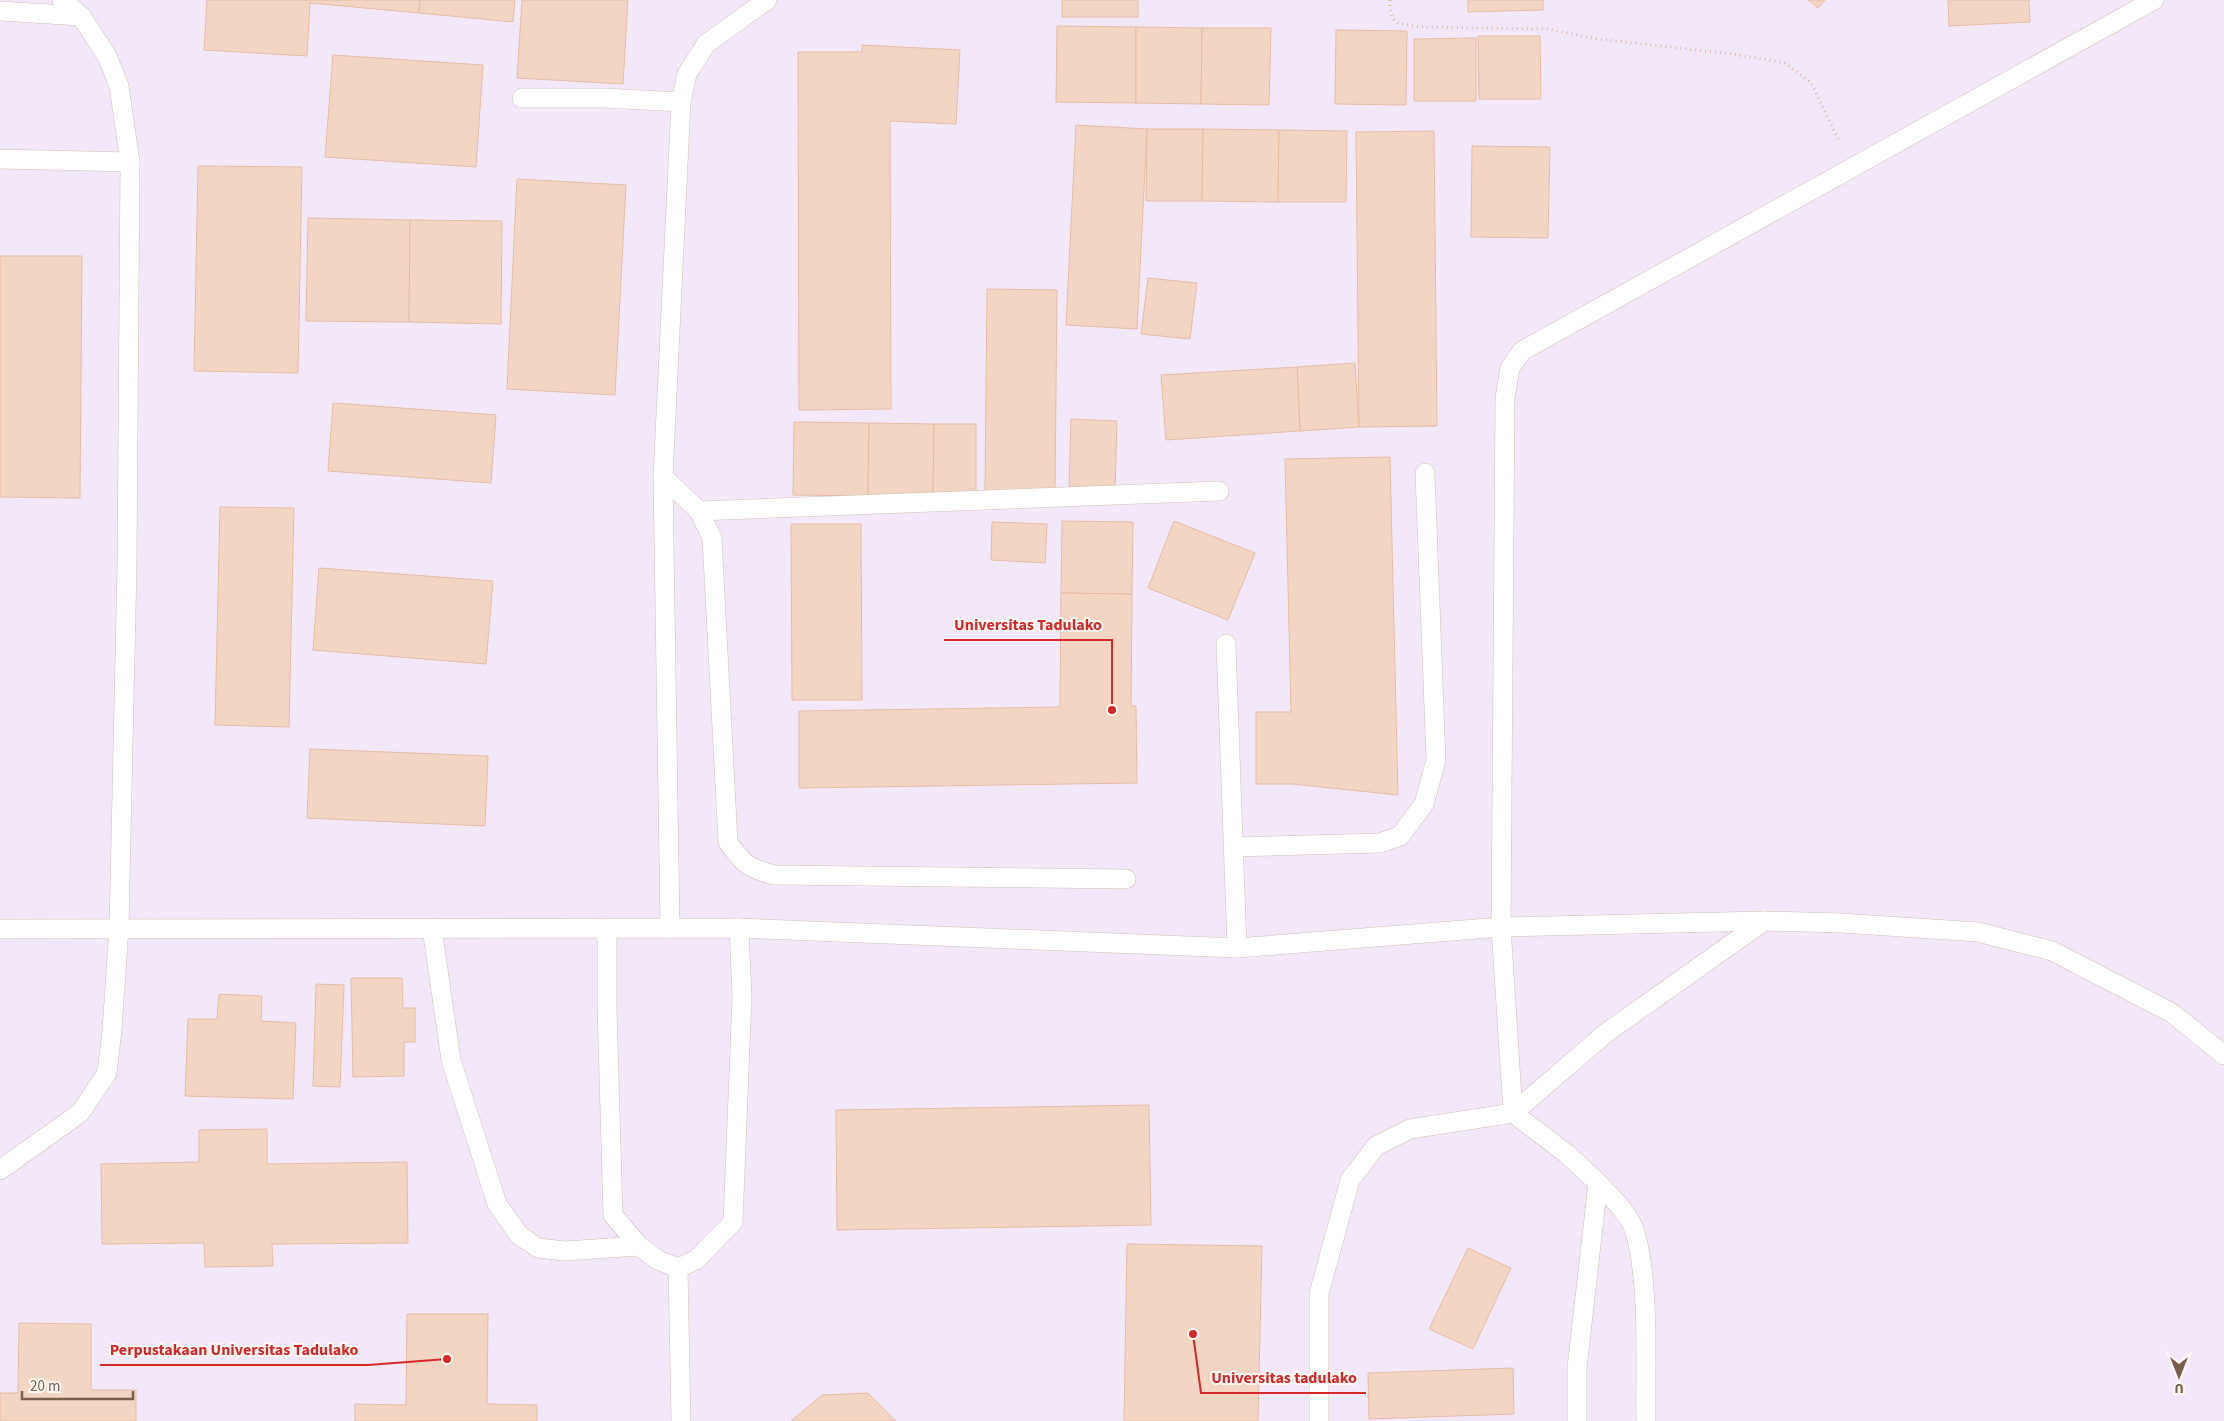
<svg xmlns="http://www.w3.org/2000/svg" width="2224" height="1421" font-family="'Source Sans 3',sans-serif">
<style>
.education{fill:#f3e8fa}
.building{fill:#f3d5c3;stroke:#e6bba3}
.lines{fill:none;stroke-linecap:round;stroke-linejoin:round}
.service-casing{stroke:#d1beb0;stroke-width:20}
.path{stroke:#d9b8a5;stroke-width:3;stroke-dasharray:1 4;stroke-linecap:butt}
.service{stroke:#fff;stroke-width:19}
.leader{fill:none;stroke:#d62828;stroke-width:2}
.callout-dot{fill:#d62828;stroke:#fffaf3;stroke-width:2}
.callout-label{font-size:16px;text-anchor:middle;font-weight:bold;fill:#d62828;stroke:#fffaf3;stroke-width:4;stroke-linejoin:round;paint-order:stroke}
</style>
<rect width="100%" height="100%" fill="#fdf6ec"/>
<!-- education -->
<rect class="education" x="0" y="0" width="2224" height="1421"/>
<!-- building -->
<g class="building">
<path d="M 207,0 L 420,0 L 419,13 L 310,3 L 307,56 L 204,50 Z"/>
<path d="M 420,0 L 515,0 L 513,22 L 419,13 Z"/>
<path d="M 522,0 L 628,0 L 623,84 L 517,78 Z"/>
<rect x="1062" y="0" width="76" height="17"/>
<path d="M 1468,0 L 1543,0 L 1543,10 L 1468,12 Z"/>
<path d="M 1808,0 L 1825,0 L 1818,8 Z"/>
<path d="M 1948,0 L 2029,0 L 2030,22 L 1949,26 Z"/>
<path d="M 1057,26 L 1136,27 L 1136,103 L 1056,102 Z"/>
<path d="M 1136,27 L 1202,28 L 1201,104 L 1136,103 Z"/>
<path d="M 1202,28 L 1271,28 L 1269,105 L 1201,104 Z"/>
<path d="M 1336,30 L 1407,31 L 1406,105 L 1335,104 Z"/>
<path d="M 1478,36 L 1540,36 L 1541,99 L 1479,99 Z"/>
<path d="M 1476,38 L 1476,101 L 1414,101 L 1414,39 Z"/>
<path d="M 862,45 L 960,50 L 956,124 L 890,121 L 891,409 L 799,410 L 798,52 L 862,52 Z"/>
<path d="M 333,55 L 483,65 L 476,167 L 325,157 Z"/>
<path d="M 1076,125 L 1147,129 L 1137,329 L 1066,325 Z"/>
<path d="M 1147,129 L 1203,129 L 1202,201 L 1146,201 Z"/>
<path d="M 1203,129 L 1279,130 L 1278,202 L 1202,201 Z"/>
<path d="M 1279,130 L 1347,131 L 1346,202 L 1278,202 Z"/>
<path d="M 1434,131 L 1437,426 L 1359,427 L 1356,132 Z"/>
<path d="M 1472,146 L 1550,147 L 1548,238 L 1471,237 Z"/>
<path d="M 198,166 L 302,167 L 298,373 L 194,371 Z"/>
<path d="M 517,179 L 626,185 L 615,395 L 507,389 Z"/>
<path d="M 308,218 L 410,220 L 409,322 L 306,321 Z"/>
<path d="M 410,220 L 502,221 L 501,324 L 409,322 Z"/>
<path d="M 0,256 L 82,256 L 80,498 L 0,497 Z"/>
<path d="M 1148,278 L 1197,283 L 1190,339 L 1141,334 Z"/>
<path d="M 987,289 L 1057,290 L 1055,492 L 985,491 Z"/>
<path d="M 1355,363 L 1359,427 L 1300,431 L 1297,367 Z"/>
<path d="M 1297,367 L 1300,431 L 1166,440 L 1161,375 Z"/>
<path d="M 333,403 L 496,415 L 491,483 L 328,471 Z"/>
<path d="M 1071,419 L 1117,421 L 1115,490 L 1069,489 Z"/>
<path d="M 794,422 L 869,423 L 868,496 L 793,495 Z"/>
<path d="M 869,423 L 934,424 L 933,497 L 868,496 Z"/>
<path d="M 934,424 L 976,424 L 976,497 L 933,497 Z"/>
<path d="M 1390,457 L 1398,795 L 1292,784 L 1256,784 L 1256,712 L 1291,712 L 1285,459 Z"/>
<path d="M 220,507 L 294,508 L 289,727 L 215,725 Z"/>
<path d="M 1062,521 L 1133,522 L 1132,594 L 1061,593 Z"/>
<path d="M 1174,521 L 1255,553 L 1228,620 L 1148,588 Z"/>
<path d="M 992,522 L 1047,524 L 1045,563 L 991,560 Z"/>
<path d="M 791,524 L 861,524 L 862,700 L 792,700 Z"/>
<path d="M 319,568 L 493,581 L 486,664 L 313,650 Z"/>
<path d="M 1061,593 L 1132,594 L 1131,706 L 1136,706 L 1137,783 L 799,788 L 799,711 L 1060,707 Z"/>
<path d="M 310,749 L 488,756 L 485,826 L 307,818 Z"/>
<path d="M 351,978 L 402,978 L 403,1008 L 415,1008 L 415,1042 L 404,1042 L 404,1076 L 353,1077 Z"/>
<path d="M 316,984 L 344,985 L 340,1087 L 313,1086 Z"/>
<path d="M 219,994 L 262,996 L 261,1021 L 296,1023 L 293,1099 L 185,1096 L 188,1019 L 217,1019 Z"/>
<path d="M 1149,1105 L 1151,1225 L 837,1230 L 836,1110 Z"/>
<path d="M 267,1129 L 267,1164 L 407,1162 L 408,1243 L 272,1244 L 273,1266 L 205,1267 L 204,1243 L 102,1244 L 101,1164 L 199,1162 L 199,1130 Z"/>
<path d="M 1127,1244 L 1262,1246 L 1258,1421 L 1124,1421 Z"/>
<path d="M 1468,1248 L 1511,1268 L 1473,1349 L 1429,1329 Z"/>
<path d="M 407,1314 L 488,1314 L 487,1404 L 537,1405 L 537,1421 L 355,1421 L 355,1404 L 406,1405 Z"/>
<path d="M 19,1323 L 91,1324 L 91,1390 L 136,1390 L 136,1421 L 0,1421 L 0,1393 L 18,1393 Z"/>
<path d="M 1513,1368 L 1514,1414 L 1369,1419 L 1368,1373 Z"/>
<path d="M 868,1393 L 896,1421 L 791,1421 L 822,1395 Z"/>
</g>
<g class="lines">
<!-- service casing -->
<g class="service-casing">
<g id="service">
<path d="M 0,11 L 81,16"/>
<path d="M 522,98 L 604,98 L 681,102"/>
<path d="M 0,159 L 130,162"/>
<path d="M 663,477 L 699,511 L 712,538 L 728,842 C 743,864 748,868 774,875 L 1126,879"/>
<path d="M 699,511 L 1219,491"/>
<path d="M 1226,644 L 1237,948"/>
<path d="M 1234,847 L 1380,843 L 1400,836 L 1424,804 L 1436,760 L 1425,473"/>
<path d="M 432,928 L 451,1060 L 497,1204 L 519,1235 L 538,1248 L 565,1251 L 639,1246"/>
<path d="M 607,928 L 607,1008 L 613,1215 L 639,1246 L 658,1260 L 678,1268 L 681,1421"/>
<path d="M 670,928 L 663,477 L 681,102 L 687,74 L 706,44 L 767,0"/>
<path d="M 0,929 L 739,928 L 1237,948 L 1501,927 L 1764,921"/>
<path d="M 0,1170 L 80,1113 L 107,1073 L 112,1030 L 119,928 L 127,565 L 130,162 L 119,86 L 107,56 L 81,16 L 62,0"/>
<path d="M 1598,1183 C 1611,1197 1629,1213 1635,1232 C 1650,1285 1645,1365 1646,1421"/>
<path d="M 678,1268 L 696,1260 L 733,1222 L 742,997 L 739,928"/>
<path d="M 1319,1421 L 1319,1294 L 1350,1180 L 1376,1146 L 1410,1129 L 1513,1113 L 1606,1033 L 1764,921 L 1841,923 L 1978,932 L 2052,951 L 2172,1013 L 2224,1055"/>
<path d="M 1577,1421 L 1577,1368 L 1598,1183 L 1567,1154 L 1513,1113 L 1501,927 L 1505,398 L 1510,368 L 1522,351 L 2154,0"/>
</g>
</g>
<!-- path -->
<path class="path" d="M 1390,0 L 1390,9 L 1393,19 L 1398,23 L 1419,27 L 1547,29 L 1598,39 L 1732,54 L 1785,63 L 1811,83 L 1840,143"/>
<!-- service -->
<use href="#service" class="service"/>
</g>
<!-- callouts -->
<path class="leader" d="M1112 710L1112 640H944M447 1359L368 1365H100M1193 1334L1201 1393H1366"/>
<g class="callout-dot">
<circle cx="1112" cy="710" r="5"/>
<circle cx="447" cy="1359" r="5"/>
<circle cx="1193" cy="1334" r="5"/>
</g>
<g class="callout-label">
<text x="1028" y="630">Universitas Tadulako</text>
<text x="234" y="1355">Perpustakaan Universitas Tadulako</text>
<text x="1284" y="1383">Universitas tadulako</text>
</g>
<!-- north arrow -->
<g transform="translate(2179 1376) rotate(180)" stroke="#fffaf3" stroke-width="4" paint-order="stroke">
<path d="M0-4L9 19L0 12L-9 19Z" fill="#7a5c4d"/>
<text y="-8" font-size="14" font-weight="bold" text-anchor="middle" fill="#7a5c4d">U</text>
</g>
<!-- scale -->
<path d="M22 1391v8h111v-8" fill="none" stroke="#7a5c4d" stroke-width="2.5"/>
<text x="30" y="1391" font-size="15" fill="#7a5c4d" stroke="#fffaf3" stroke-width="4" paint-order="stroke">20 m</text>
</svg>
